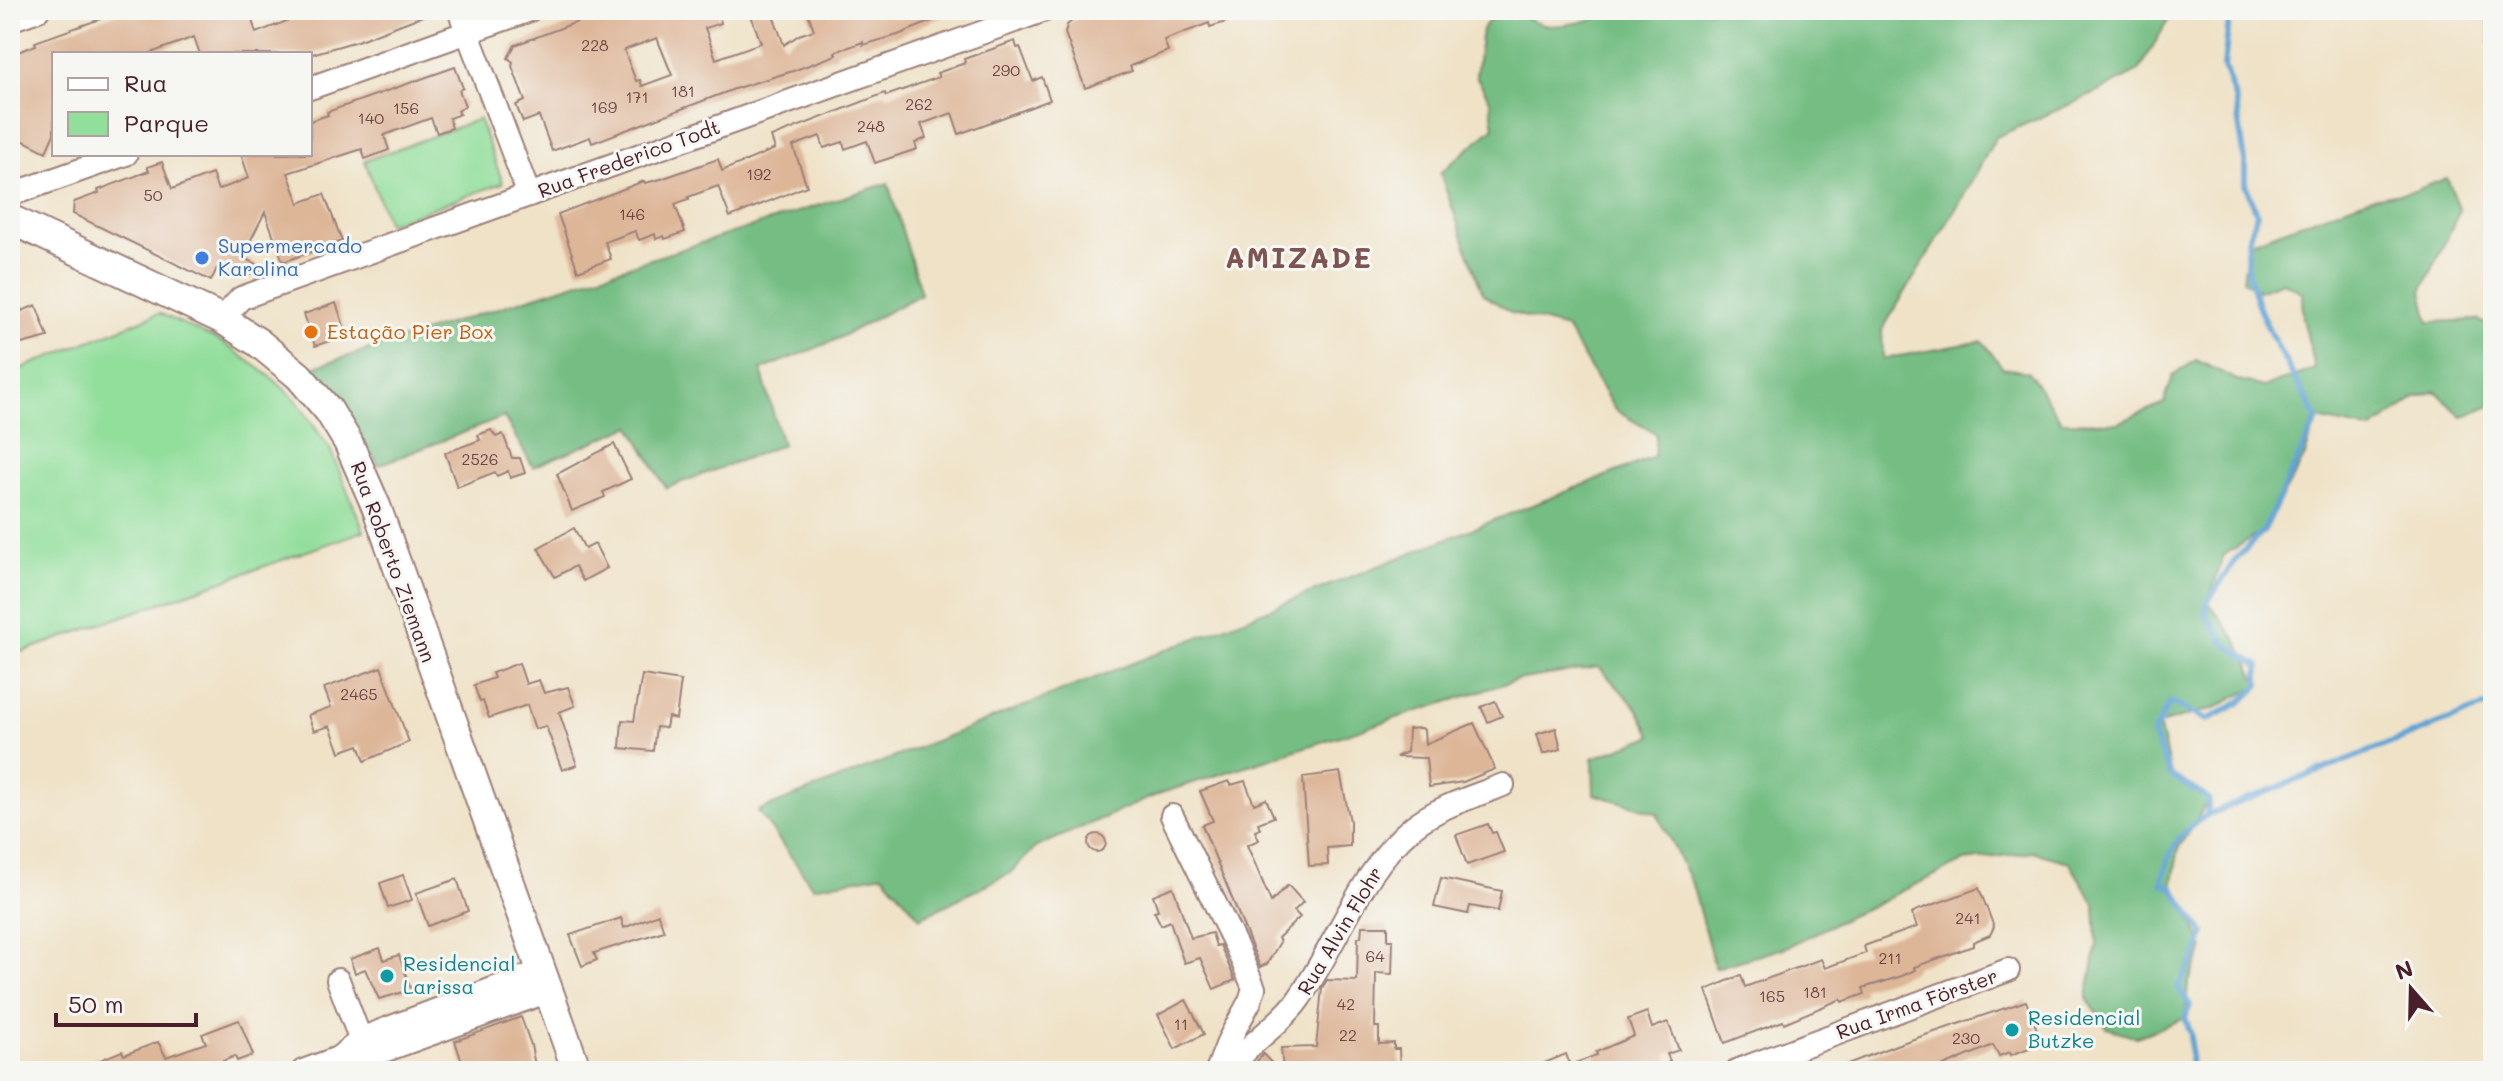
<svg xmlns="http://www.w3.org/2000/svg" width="2503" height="1081" font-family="Mali,sans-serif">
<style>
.green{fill:#92de9b;stroke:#6e7e63;stroke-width:2}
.forest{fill:#75bd83;stroke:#606e57;stroke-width:2}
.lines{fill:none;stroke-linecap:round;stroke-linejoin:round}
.stream{stroke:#5fa3d4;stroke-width:6}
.building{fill:#ddb597;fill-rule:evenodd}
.minor-casing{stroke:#9c8079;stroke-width:26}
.major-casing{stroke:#9c8079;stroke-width:32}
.minor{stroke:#fff;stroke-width:22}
.major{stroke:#fff;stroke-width:28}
.shop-dot{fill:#3f7fe0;stroke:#f6f6f2;stroke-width:3}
.food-dot{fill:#e8710a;stroke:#f6f6f2;stroke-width:3}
.culture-dot{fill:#0f9aa8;stroke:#f6f6f2;stroke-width:3}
.labels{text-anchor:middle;stroke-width:6;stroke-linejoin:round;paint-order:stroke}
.number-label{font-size:16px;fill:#6f4446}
.street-label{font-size:20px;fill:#4a1f2b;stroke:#f6f6f2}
.shop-label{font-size:20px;fill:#366cbe;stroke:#f6f6f2;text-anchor:start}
.food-label{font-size:20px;fill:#c56008;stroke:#f6f6f2;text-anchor:start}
.culture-label{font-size:20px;fill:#0d838f;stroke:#f6f6f2;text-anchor:start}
.district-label{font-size:28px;font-weight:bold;letter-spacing:2px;fill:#7d5451;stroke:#f6f6f2}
</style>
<rect width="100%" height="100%" fill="#f6f6f2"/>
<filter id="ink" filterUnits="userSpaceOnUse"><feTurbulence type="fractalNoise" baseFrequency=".0125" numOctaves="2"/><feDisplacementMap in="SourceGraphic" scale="16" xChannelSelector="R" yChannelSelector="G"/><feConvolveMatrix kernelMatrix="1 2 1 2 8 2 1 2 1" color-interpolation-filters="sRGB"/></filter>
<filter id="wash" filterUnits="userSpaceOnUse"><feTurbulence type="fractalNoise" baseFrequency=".006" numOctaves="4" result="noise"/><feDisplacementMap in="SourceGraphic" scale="32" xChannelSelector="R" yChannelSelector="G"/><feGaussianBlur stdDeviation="1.8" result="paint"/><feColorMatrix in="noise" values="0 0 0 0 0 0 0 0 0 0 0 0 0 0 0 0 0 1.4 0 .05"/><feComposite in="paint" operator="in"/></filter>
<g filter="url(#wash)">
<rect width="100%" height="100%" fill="#efe2c7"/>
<!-- green -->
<g class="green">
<path d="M 479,119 L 503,183 L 388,224 L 365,161 Z"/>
<path d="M 159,313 L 222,342 L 271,377 L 296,400 L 330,449 L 364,531 L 10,656 L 10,373 Z"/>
</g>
<!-- forest -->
<g class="forest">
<path d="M 1498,10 C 1519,10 1522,18 1540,24 C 1560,30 1603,17 1622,10 L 2194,10 L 2168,20 L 2139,71 L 2100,91 L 1996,137 L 1963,197 L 1882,330 L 1883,359 L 1982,341 L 2003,368 L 2028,372 L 2062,422 L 2118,423 L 2164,403 L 2173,376 L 2196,360 L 2239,381 L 2264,387 L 2315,369 L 2303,318 L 2302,292 L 2283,282 L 2258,291 L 2243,280 L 2248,243 L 2371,198 L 2414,191 L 2447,178 L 2460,210 L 2422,291 L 2429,322 L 2478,320 L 2493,328 L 2493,404 L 2462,417 L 2436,391 L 2417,397 L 2371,430 L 2317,419 L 2304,458 L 2264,530 L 2224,555 L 2208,601 L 2237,641 L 2259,685 L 2215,708 L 2159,724 L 2171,775 L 2209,799 L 2179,847 L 2172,887 L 2194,925 L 2204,948 L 2188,984 L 2185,1018 L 2137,1037 L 2107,1028 L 2087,998 L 2097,945 L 2095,904 L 2069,862 L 2033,852 L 1964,861 L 1784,948 L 1715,968 L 1692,884 L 1657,813 L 1594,794 L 1593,758 L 1652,736 L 1637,708 L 1599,667 L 1516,680 L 1161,793 L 1036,847 L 1010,873 L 920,918 L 883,874 L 813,887 L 758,811 L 1654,457 L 1656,434 L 1615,410 L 1566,328 L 1512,313 L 1483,294 L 1440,173 L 1494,127 L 1490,100 L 1476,76 L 1482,29 Z"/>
<path d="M 2480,10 L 2493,10 L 2493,108 L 2489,17 Z"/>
<path d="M 888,183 L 921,294 L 833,341 L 761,370 L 782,445 L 666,488 L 631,426 L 533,467 L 504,417 L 379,465 L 314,367 Z"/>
</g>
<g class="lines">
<!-- stream -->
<g class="stream">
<path d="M 2207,815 L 2493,703"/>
<path d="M 2190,1071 L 2191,1034 L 2185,1018 L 2190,1005 L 2178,987 L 2195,958 L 2204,934 L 2172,887 L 2162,884 C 2169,850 2176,834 2207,815 L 2209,799 L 2170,775 L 2153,734 L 2170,702 L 2207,720 L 2241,702 L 2259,685 L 2259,666 L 2226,644 L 2205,614 L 2208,601 L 2236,559 L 2264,530 L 2317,419 C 2293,371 2240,297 2248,243 C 2249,233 2254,223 2257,213 L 2245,184 L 2245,160 L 2235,98 L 2224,67 L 2230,10"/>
</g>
</g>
<g id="blocks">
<!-- building -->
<g class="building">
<path d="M 126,10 L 249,10 L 256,33 L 295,18 L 292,10 L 433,12 L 357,41 L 312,54 L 200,54 L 194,37 L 148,54 L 54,54 L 54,134 L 46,152 L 10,134 L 10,55 L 36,45 L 35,42 Z"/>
<path d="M 609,10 L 718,10 L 721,23 L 705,28 L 716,59 L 761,43 L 749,10 L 771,10 L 784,45 L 799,35 L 814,30 L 807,10 L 956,11 L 898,35 L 863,45 L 863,42 L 835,52 L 836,55 L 793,71 L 737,88 L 592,143 L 590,137 L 552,151 L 539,116 L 523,122 L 516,105 L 525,101 L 512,66 L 513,62 L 508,58 L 515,45 ZM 657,38 L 672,75 L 642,86 L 640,80 L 636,81 L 624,50 Z"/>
<path d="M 1100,10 L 1110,10 L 1111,14 L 1124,10 L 1254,10 L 1255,13 L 1210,27 L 1209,23 L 1164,40 L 1168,51 L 1130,66 L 1132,71 L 1085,88 L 1065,33 L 1067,25 L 1073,20 Z"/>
<path d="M 1015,41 L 1017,48 L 1020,47 L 1033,81 L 1042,77 L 1050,100 L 959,134 L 952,113 L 921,124 L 926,138 L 915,143 L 917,149 L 875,163 L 867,141 L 845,149 L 843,142 L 824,148 L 820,136 L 793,146 L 807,186 L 730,217 L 718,186 L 688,197 L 689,199 L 675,204 L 685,232 L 665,239 L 664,236 L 656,239 L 655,234 L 639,240 L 635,231 L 605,242 L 611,259 L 578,271 L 558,214 L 644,181 L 645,183 L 661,179 L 718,159 L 722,171 L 775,149 L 771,137 L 885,93 L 886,96 L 939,77 L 937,73 L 965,63 L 964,59 Z"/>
<path d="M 455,67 L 463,88 L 459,90 L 465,106 L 458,111 L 460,114 L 449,118 L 452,128 L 437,133 L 431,118 L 384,135 L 389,150 L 365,159 L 362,149 L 288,173 L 299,203 L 324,194 L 342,241 L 283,262 L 265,212 L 242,257 L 265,269 L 238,278 L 217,268 L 211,281 L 73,214 L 74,202 L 99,193 L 98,190 L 149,171 L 147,167 L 162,162 L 172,189 L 212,174 L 218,190 L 249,178 L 241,154 L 310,154 L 310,121 L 328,115 L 327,112 Z"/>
<path d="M 10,282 L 22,311 L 36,305 L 48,337 L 10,347 Z"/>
<path d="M 336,303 L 347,335 L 315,346 L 304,314 Z"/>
<path d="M 491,430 L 496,437 L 503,434 L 512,458 L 520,458 L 525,473 L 510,478 L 508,471 L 497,476 L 495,472 L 457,487 L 445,453 L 480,440 L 478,435 Z"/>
<path d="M 614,444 L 631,479 L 603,492 L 605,497 L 572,511 L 557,474 Z"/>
<path d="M 574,528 L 585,549 L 595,544 L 607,568 L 583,581 L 575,566 L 555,577 L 538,548 Z"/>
<path d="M 519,663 L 526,684 L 539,680 L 544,693 L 568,687 L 575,706 L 559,712 L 577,765 L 562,770 L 546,726 L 535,729 L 527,705 L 489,718 L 483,701 L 480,702 L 474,685 L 494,678 L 492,673 Z"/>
<path d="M 381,667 L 409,742 L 365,761 L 359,745 L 340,752 L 330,726 L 314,731 L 308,715 L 331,707 L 324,688 Z"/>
<path d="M 642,675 L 681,681 L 676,719 L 668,717 L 666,728 L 656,727 L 653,751 L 620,748 L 622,720 L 634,721 Z"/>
<path d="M 1495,701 L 1502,716 L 1488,722 L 1481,707 Z"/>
<path d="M 1474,723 L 1495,769 L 1463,782 L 1429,787 L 1426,758 L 1396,757 L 1407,752 L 1408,729 L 1422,728 L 1424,730 L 1425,744 Z"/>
<path d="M 1556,728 L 1561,749 L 1543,754 L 1537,734 Z"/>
<path d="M 1340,772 L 1350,821 L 1350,846 L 1327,848 L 1328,865 L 1309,866 L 1303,777 Z"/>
<path d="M 1229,781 L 1231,785 L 1245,781 L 1254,804 L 1266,799 L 1274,817 L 1258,823 L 1260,829 L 1255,831 L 1259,840 L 1247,845 L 1271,902 L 1288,885 L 1303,902 L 1294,911 L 1300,917 L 1278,938 L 1280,942 L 1267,964 L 1260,967 L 1202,825 L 1213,821 L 1200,791 Z"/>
<path d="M 1488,824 L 1492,833 L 1496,832 L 1504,852 L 1467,865 L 1456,835 Z"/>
<circle cx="1097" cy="843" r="9"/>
<path d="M 403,875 L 412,900 L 388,908 L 380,883 Z"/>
<path d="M 1441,878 L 1502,891 L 1498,911 L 1470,906 L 1468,914 L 1434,907 Z"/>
<path d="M 457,879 L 468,911 L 428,926 L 416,893 Z"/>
<path d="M 1173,887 L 1191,938 L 1212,933 L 1216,946 L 1220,945 L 1235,980 L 1214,989 L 1200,958 L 1184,963 L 1170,921 L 1161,925 L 1154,911 L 1158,910 L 1153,895 Z"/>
<path d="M 1979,888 L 1994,927 L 1990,935 L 1973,942 L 1973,946 L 1914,967 L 1915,970 L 1902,976 L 1863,988 L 1865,994 L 1842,1002 L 1841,999 L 1784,1023 L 1783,1021 L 1725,1043 L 1706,990 L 1741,975 L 1745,987 L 1821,959 L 1825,968 L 1866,953 L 1864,946 L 1917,927 L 1912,914 L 1915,911 Z"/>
<path d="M 658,914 L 664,931 L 594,953 L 597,960 L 582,966 L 570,935 L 621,918 L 624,928 Z"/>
<path d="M 1362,926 L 1388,926 L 1388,940 L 1393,940 L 1392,974 L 1376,973 L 1375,1027 L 1379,1027 L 1379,1044 L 1394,1043 L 1394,1049 L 1399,1049 L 1400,1071 L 1283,1071 L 1281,1048 L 1316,1047 L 1322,988 L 1327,980 L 1357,981 L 1358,937 L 1361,937 Z"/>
<path d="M 380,948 L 384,960 L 399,955 L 411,990 L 379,999 L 365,969 L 355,973 L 350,959 Z"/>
<path d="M 1186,1000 L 1204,1034 L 1175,1049 L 1158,1015 Z"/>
<path d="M 2026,1001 L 2042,1043 L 2011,1055 L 2010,1052 L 1999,1056 L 1993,1045 L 1932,1071 L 1830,1071 L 1896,1045 Z"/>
<path d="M 1647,1012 L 1652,1028 L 1668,1022 L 1679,1050 L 1667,1054 L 1670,1061 L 1664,1066 L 1648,1071 L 1525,1071 L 1566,1054 L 1570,1065 L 1597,1055 L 1596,1052 L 1634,1036 L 1628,1019 Z"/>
<path d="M 521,1017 L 531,1045 L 536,1071 L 465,1071 L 455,1041 Z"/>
<path d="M 239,1020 L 253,1055 L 237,1061 L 235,1056 L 210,1066 L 211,1071 L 73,1071 L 122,1051 L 124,1055 L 158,1042 L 166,1057 L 206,1043 L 202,1034 Z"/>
<path d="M 1263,1054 L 1279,1071 L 1249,1071 Z"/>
</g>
</g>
</g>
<g filter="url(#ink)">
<use href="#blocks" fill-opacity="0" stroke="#9c8079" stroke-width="2"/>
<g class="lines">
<!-- minor casing -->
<g class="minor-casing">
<g id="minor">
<path d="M 459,10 L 529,195"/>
<path d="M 10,20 L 38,10"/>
<path d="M 310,88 L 530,10"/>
<path d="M 10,195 L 126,154"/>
<path d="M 222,319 L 241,298 L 1045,10"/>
<path d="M 1172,816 L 1236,946 L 1254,988 L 1250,1001 L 1229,1040 L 1217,1071"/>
<path d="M 338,980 L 366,1054"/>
<path d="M 338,1058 L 367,1057 L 549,991"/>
<path d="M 303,1071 L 338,1058 L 361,1040 L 381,1031 L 541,971"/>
<path d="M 1231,1071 C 1246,1043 1279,1027 1298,1000 C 1336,947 1362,867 1414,826 C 1440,806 1473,797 1503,785"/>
<path d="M 1736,1071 L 2008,970"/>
</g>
</g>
<!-- major casing -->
<g class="major-casing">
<path id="major" d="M 10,219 L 222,319 L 259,343 L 299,376 L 329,411 L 348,442 L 376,506 L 577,1071"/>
</g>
<!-- minor -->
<use href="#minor" class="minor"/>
<!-- major -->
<use href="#major" class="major"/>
</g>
</g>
<!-- markers -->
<circle class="shop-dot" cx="202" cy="258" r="8"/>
<circle class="food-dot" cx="311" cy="332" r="8"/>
<g class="culture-dot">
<circle cx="387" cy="976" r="8"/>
<circle cx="2012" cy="1030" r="8"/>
</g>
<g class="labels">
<!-- number labels -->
<g class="number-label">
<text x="595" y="51">228</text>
<text x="1006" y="76">290</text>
<text x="683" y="97">181</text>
<text x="637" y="103">171</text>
<text x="919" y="110">262</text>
<text x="604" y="113">169</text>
<text x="406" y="114">156</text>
<text x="371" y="124">140</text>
<text x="871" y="132">248</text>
<text x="759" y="180">192</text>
<text x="153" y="201">50</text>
<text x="632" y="220">146</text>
<text x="480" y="465">2526</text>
<text x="359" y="700">2465</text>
<text x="1968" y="924">241</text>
<text x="1375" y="962">64</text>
<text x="1890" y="964">211</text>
<text x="1815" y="998">181</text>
<text x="1772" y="1002">165</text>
<text x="1346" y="1010">42</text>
<text x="1181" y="1030">11</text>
<text x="1348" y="1041">22</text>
<text x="1966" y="1044">230</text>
</g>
<!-- street labels -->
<g class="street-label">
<text transform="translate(629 159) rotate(-20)" y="7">Rua Frederico Todt</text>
<text transform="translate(393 562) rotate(70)" y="7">Rua Roberto Ziemann</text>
<text transform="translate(1340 931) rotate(-59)" y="7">Rua Alvin Flohr</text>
<text transform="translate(1917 1004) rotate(-20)" y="7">Rua Irma Förster</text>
</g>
<!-- shop labels -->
<g class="shop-label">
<text x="218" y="253">Supermercado<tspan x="218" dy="23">Karolina</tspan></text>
</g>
<!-- food labels -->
<g class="food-label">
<text x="327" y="339">Estação Pier Box</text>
</g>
<!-- culture labels -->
<g class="culture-label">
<text x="403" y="971">Residencial<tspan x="403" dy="23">Larissa</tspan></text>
<text x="2028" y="1025">Residencial<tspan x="2028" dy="23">Butzke</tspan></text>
</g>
<!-- district labels -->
<g class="district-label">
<text x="1299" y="268">AMIZADE</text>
</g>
</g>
<!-- margin -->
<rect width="2503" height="1081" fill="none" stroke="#f6f6f2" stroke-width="40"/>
<!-- legend -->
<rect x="52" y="52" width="260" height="104" fill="#f6f6f2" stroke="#b1a0a2" stroke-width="2"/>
<rect x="68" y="78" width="40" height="12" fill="#ffffff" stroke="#b1a0a2" stroke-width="2"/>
<text x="124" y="92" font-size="24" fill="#4a1f2b">Rua</text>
<rect x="68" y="112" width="40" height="24" fill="#92de9b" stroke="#b1a0a2" stroke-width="2"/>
<text x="124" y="132" font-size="24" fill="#4a1f2b">Parque</text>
<!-- north arrow -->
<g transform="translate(2411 989) rotate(340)" stroke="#f6f6f2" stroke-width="6" paint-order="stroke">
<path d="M0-6L14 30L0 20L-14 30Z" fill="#4a1f2b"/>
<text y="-12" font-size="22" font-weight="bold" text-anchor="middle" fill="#4a1f2b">N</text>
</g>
<!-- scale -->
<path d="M56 1013v12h140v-12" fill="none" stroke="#4a1f2b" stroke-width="4"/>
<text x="68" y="1013" font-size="24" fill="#4a1f2b" stroke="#f6f6f2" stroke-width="6" paint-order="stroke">50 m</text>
</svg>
